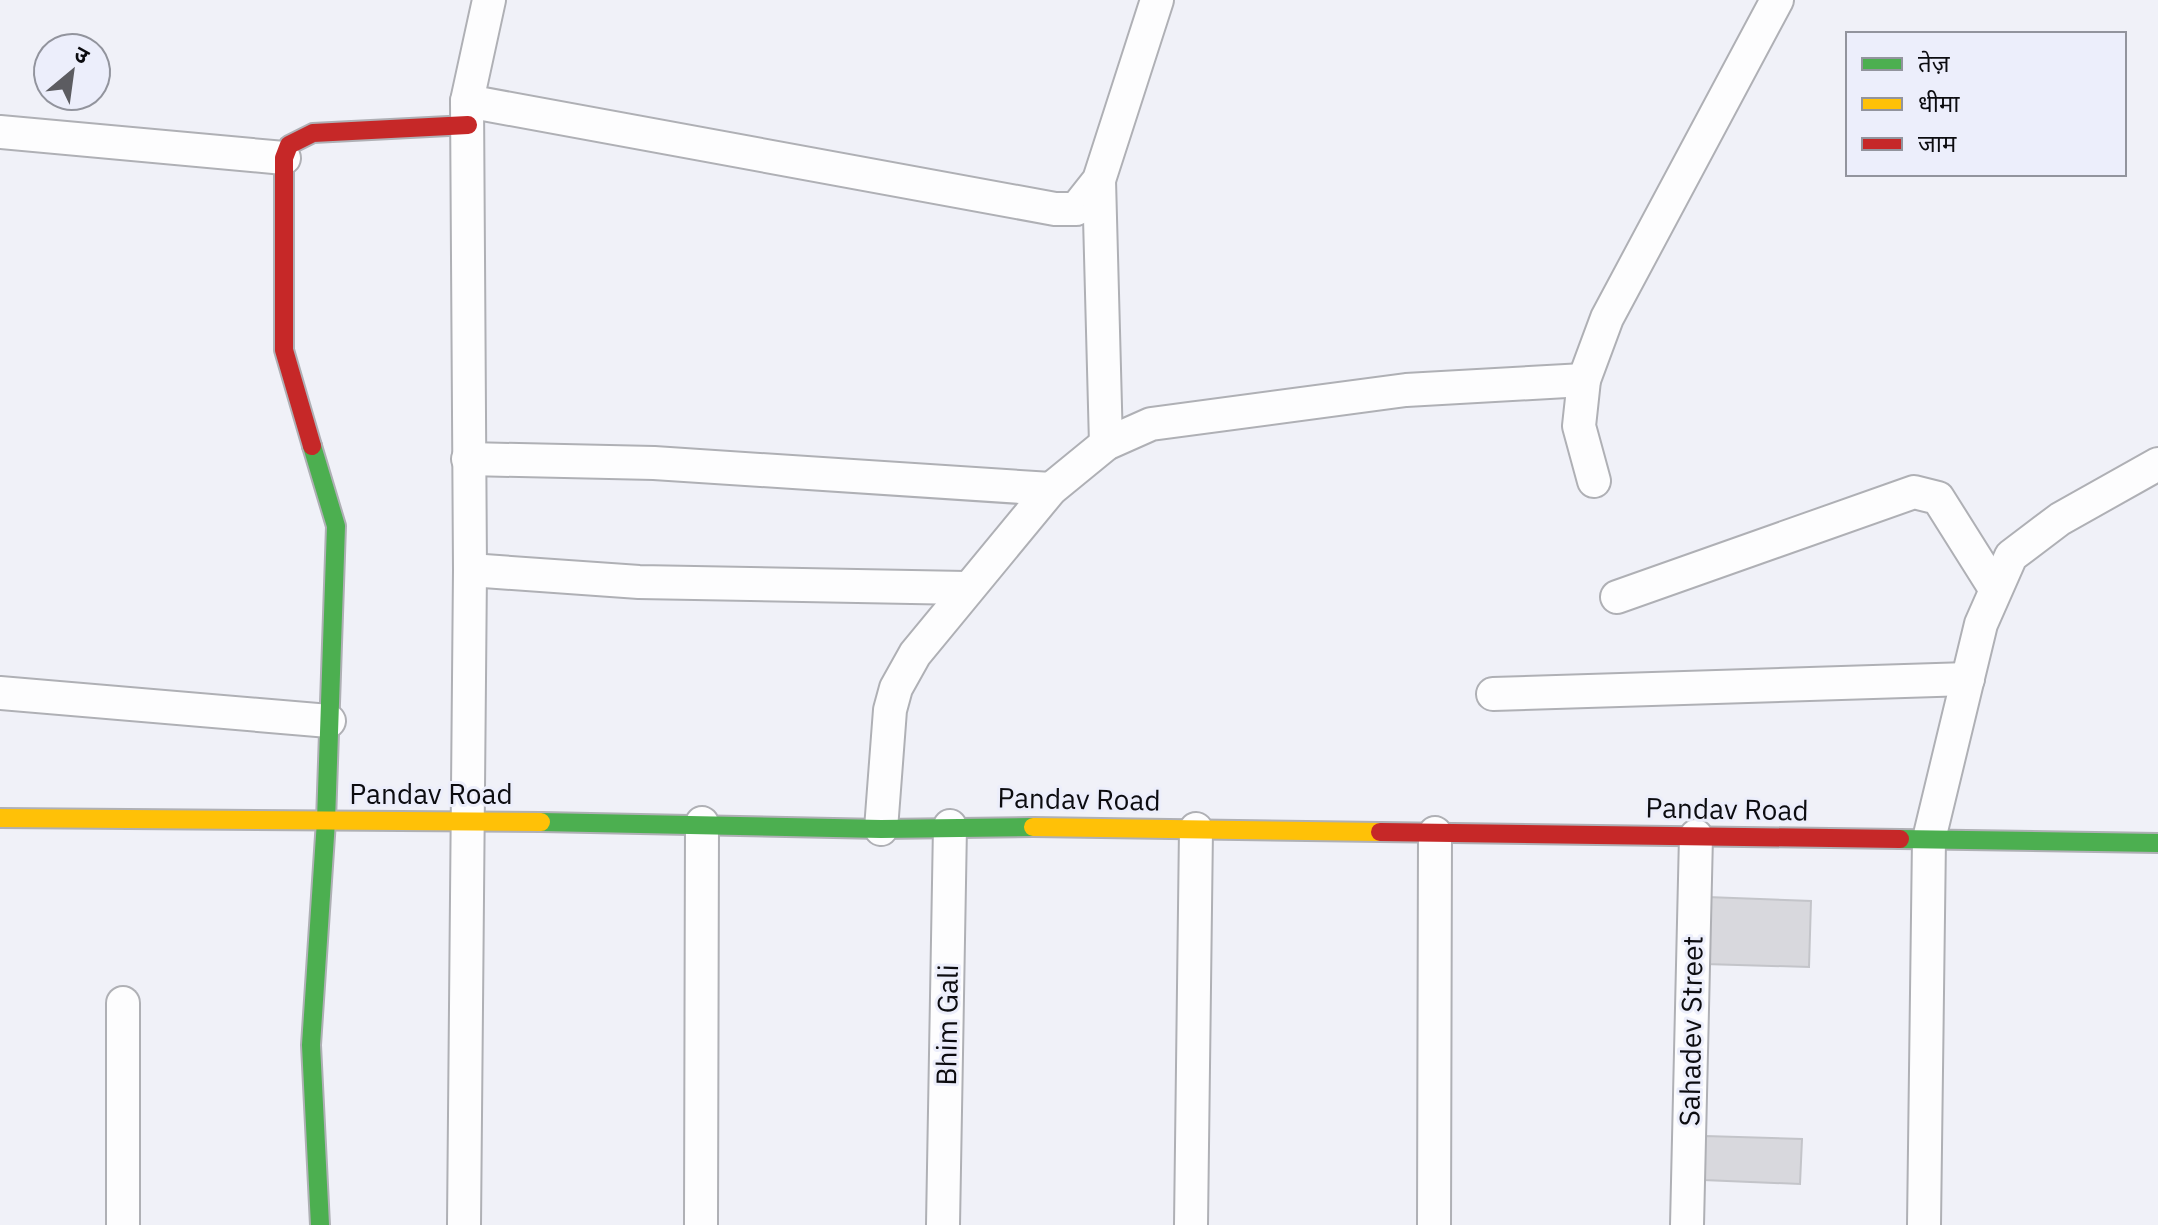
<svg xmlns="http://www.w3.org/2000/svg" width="2158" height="1225" font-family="'IBM Plex Sans','Noto Sans Devanagari',sans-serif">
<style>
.building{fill:#d8d8dd;stroke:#c3c4c9;stroke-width:2}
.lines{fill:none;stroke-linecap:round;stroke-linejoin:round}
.street-casing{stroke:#afb0b5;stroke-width:36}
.fast-casing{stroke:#afb0b5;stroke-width:22}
.slow-casing{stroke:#afb0b5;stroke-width:22}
.jam-casing{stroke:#afb0b5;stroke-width:22}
.street{stroke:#fdfdfe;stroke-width:32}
.fast{stroke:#4caf50;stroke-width:18}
.slow{stroke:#ffc107;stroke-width:18}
.jam{stroke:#c62828;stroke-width:18}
.labels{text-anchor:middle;stroke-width:6;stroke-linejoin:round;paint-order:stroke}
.street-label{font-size:28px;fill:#0c0c10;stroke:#eceefb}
</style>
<rect width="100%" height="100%" fill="#f0f1f8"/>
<!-- building -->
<g class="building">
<path d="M 1707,897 L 1811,901 L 1809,967 L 1705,964 Z"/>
<path d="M 1705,1136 L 1802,1139 L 1800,1184 L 1704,1180 Z"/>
</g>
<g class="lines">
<!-- street casing -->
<g class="street-casing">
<g id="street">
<path d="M 467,101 L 1055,209 L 1076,209 L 1099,180 L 1157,0"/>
<path d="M 0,132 L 284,158"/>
<path d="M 1099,180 L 1106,444"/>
<path d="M 468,459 L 654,463 L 1051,489"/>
<path d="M 1594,481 L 1579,426 L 1584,380 L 1607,318 L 1777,0"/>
<path d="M 470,570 L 639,582 L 966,588"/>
<path d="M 1617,597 L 1914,492 L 1938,498 L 1994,587"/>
<path d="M 0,693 L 329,721"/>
<path d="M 1493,694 L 1968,679"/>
<path d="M 881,829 L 890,710 L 896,688 L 915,654 L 1051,489 L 1106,444 L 1151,424 L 1406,390 L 1584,380"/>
<path d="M 123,1225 L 123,1003"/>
<path d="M 464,1225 L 470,570 L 467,101 L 489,0"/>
<path d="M 701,1225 L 702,823"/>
<path d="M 943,1225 L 950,826"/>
<path d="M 1191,1225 L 1196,829"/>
<path d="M 1434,1225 L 1435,833"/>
<path d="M 1687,1225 L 1696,836"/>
<path d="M 1924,1225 L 1929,839 L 1981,624 L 2011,556 L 2060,519 L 2158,464"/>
</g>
</g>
<!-- fast casing -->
<g class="fast-casing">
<g id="fast">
<path d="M 312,446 L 336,526 L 326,821 L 311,1045 L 320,1225"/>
<path d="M 541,822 L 881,829 L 1033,827"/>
<path d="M 1900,839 L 2158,843"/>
</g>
</g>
<!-- slow casing -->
<g class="slow-casing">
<g id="slow">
<path d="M 0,818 L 541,822"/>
<path d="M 1033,827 L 1380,832"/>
</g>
</g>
<!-- jam casing -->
<g class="jam-casing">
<g id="jam">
<path d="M 312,446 L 284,350 L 284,158 L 289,145 L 313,133 L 468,125"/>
<path d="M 1380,832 L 1900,839"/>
</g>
</g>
<!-- street -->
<use href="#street" class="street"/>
<!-- fast -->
<use href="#fast" class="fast"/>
<!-- slow -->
<use href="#slow" class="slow"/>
<!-- jam -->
<use href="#jam" class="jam"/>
</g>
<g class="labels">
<!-- street labels -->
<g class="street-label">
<text x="431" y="804">Pandav Road</text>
<text transform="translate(1079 799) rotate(1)" y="10">Pandav Road</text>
<text transform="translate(1727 809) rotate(1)" y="10">Pandav Road</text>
<text transform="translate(947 1025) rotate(-89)" y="10">Bhim Gali</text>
<text transform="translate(1691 1031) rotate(-89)" y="10">Sahadev Street</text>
</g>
</g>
<!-- legend -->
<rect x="1846" y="32" width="280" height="144" fill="#eceefb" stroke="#92949d" stroke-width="2"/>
<rect x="1862" y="58" width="40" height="12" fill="#4caf50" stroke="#92949d" stroke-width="2"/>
<text x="1918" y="72" font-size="24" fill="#0c0c10">तेज़</text>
<rect x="1862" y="98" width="40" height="12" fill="#ffc107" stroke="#92949d" stroke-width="2"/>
<text x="1918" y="112" font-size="24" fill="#0c0c10">धीमा</text>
<rect x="1862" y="138" width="40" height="12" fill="#c62828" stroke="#92949d" stroke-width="2"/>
<text x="1918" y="152" font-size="24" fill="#0c0c10">जाम</text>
<!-- north arrow -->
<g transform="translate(72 72) rotate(29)"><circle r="38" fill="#eceefb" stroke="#92949d" stroke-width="2"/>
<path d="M0-6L14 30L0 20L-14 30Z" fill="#5c5c61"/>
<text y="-12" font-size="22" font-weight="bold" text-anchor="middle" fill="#0c0c10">उ</text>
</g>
</svg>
